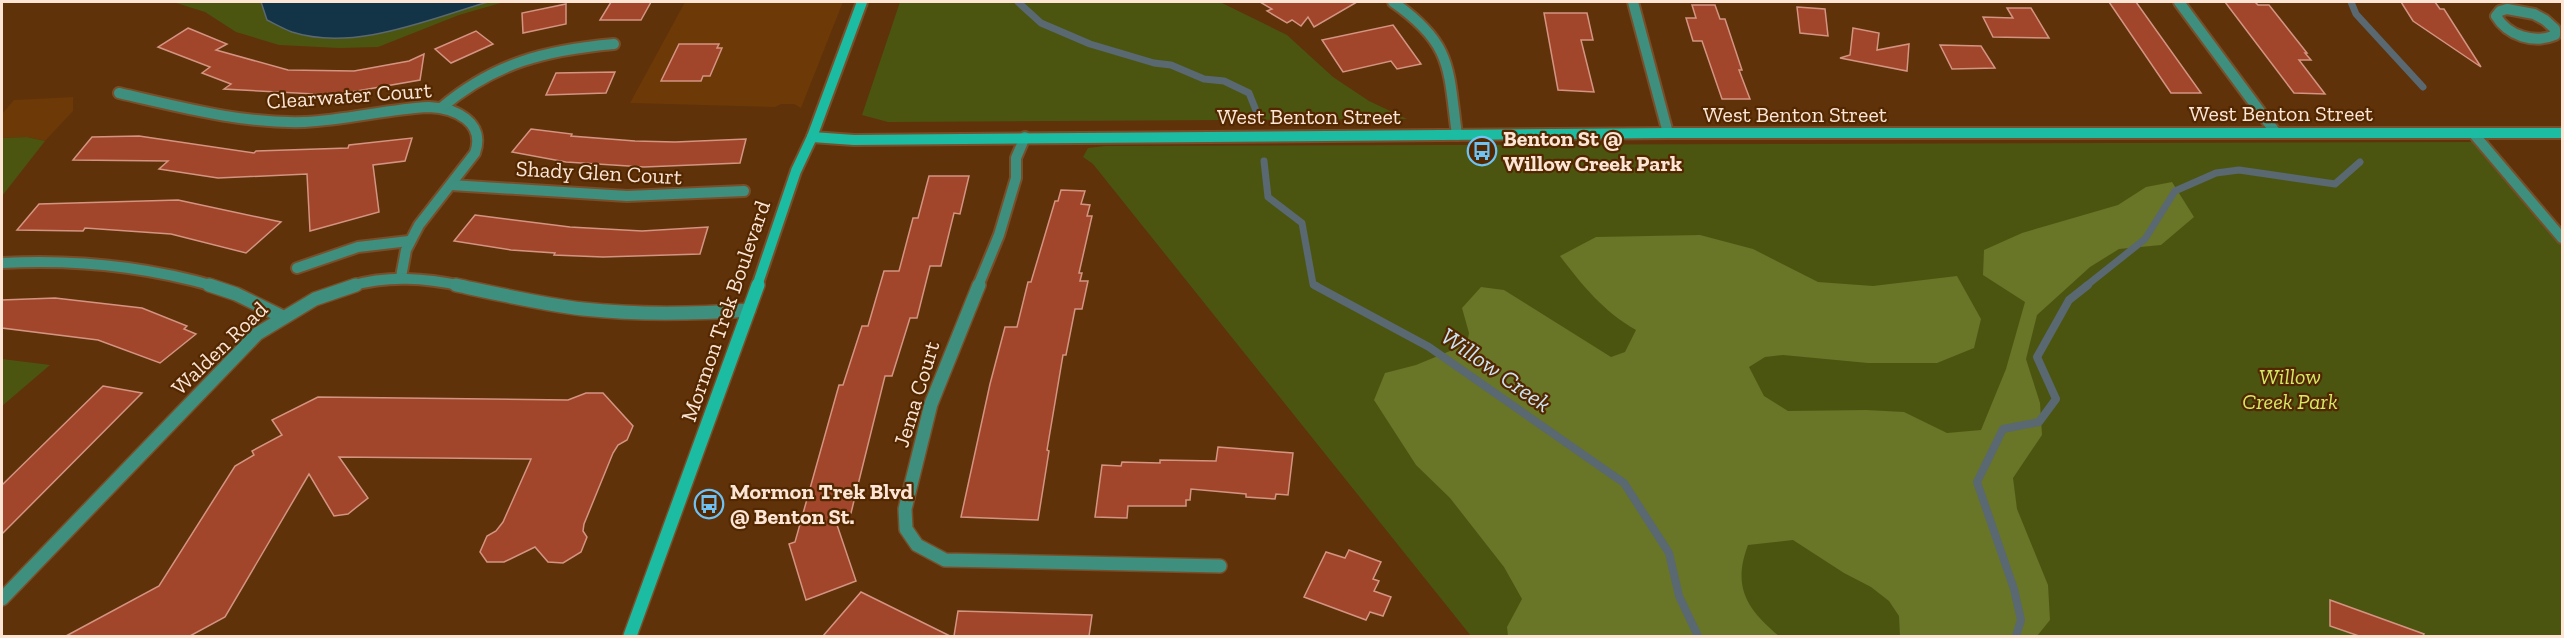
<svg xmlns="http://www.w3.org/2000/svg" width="2564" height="638" font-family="'Zilla Slab',serif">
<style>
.built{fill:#6c3907}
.green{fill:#4b5510}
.forest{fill:#697527}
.water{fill:#133346;stroke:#596871;stroke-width:1.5}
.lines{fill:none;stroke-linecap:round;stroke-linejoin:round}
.stream-far1{stroke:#596871;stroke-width:7}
.stream{stroke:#596871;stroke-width:8}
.building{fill:#a1462b;stroke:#d49482;stroke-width:1.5}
.street-far1-casing{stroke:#784f2a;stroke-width:14}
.street-casing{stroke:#784f2a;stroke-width:16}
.secondary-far1-casing{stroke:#784f2a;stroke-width:14}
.secondary-casing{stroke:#784f2a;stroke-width:16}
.street-far1{stroke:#3e8f7e;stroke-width:10}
.street{stroke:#3e8f7e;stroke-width:13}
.secondary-far1{stroke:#1bbca1;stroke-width:10}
.secondary{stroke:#1bbca1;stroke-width:13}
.labels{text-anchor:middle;stroke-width:4.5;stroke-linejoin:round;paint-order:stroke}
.street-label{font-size:22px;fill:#fce5d5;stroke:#532800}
.poi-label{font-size:22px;font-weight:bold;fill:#fce5d5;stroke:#532800;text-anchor:start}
.park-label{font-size:22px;font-style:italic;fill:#d5e966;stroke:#532800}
.water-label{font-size:24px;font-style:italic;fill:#cde4f3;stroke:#532800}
</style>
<rect width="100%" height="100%" fill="#5f320a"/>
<!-- built -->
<g class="built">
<path d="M 685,2 L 843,2 L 801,108 L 794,104 L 781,104 L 775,107 L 630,103 Z"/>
<path d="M 73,97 L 73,111 L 45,141 L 27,137 L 2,138 L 2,114 L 14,100 Z"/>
</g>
<!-- green -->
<g class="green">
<path d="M 173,2 L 261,2 L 262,8 L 368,36 L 488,2 L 504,2 L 459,15 L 378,47 L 339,48 L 279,45 L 236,32 L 205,12 Z"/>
<path d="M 900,2 L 1220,2 L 1287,35 L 1333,77 L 1369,101 L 1407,119 L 888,122 L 862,115 Z"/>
<path d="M 27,137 L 45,141 L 2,196 L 2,138 Z"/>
<path d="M 2481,142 L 2562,238 L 2562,636 L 1471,636 L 1093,164 L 1083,157 L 1088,148 L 1105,146 Z"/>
<path d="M 2,359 L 50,365 L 2,406 Z"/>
</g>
<!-- forest -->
<path class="forest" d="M 2172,182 L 2194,217 L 2161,245 L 2119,249 L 2090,267 L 2037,315 L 2026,359 L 2040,403 L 2042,435 L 2013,478 L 2017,509 L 2048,585 L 2050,620 L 2037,636 L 1900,636 L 1899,616 L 1889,601 L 1871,587 L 1844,573 L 1793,540 L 1748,545 C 1732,587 1747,609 1779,636 L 1508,636 L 1507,627 L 1522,599 L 1504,567 L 1450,498 L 1416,465 L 1374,400 L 1385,373 L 1416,365 L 1467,344 L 1469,333 L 1462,308 L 1481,287 L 1504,290 L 1611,357 L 1625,352 L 1636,330 C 1604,312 1582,285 1560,256 L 1596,237 L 1700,235 L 1753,249 L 1818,282 L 1873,286 L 1957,276 L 1981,319 L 1974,348 L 1937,363 L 1868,363 L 1783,355 L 1765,357 L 1749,367 L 1764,396 L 1788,411 L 1866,410 L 1904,412 L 1947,433 L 1981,430 L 2006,369 L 2025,302 L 1983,275 L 1984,250 L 2022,233 L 2118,205 L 2146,187 Z"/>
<!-- water -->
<path class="water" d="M 261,2 L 488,2 C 429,19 354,52 292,32 C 284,29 275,24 267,20 Z"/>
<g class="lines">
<!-- stream-far1 -->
<g class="stream-far1">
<path d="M 1018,2 L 1041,23 L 1090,44 L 1154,63 L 1171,65 L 1204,79 L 1224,81 L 1249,93 L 1257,113"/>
<path d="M 2351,2 L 2356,14 L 2423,87"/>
<path d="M 1264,161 L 1268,197 L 1302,223 L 1313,284 L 1317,286"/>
<path d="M 2086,286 L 2145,239 L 2175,191 L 2216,173 L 2239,170 L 2335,184 L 2360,162"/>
</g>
<!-- stream -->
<g class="stream">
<path d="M 1314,285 L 1429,347 L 1624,483 L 1669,553 L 1679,596 L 1698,636"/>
<path d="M 2016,636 L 2021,620 L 2014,589 L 1977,482 L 2003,429 L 2039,422 L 2056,399 L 2037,357 L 2069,300 L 2088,285"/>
</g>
</g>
<!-- building -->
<g class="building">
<path d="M 611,2 L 651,2 L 641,20 L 600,20 Z"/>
<path d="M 1260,2 L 1357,2 L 1314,27 L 1308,17 L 1301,26 L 1292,20 L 1287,23 L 1267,11 L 1272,9 Z"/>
<path d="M 2109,2 L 2136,2 L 2201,93 L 2171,93 Z"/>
<path d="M 2225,2 L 2255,2 L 2258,5 L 2269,5 L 2307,53 L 2305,53 L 2311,60 L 2299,60 L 2325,94 L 2294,93 Z"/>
<path d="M 2401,2 L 2435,2 L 2440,9 L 2444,9 L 2481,67 L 2413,21 Z"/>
<path d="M 566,4 L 566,24 L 523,33 L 522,13 Z"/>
<path d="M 1692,5 L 1715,5 L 1720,19 L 1725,19 L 1742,70 L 1739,70 L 1750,99 L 1722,99 L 1702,41 L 1693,41 L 1686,18 L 1696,18 Z"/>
<path d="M 1797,7 L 1825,9 L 1828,36 L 1800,33 Z"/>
<path d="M 2007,8 L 2031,8 L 2049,38 L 1993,37 L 1983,17 L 2013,18 Z"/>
<path d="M 1544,13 L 1587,13 L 1593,40 L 1581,40 L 1594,92 L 1558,90 Z"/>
<path d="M 1393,25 L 1421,64 L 1397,69 L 1391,61 L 1343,72 L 1322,40 Z"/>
<path d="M 188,28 L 227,44 L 216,50 L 288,70 L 354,71 L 409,61 L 424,54 L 420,80 L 334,95 L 224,89 L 231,84 L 202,73 L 210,67 L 158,47 Z"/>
<path d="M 1853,28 L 1879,33 L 1877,50 L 1909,44 L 1907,71 L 1840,58 L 1850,55 Z"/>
<path d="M 476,31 L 493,44 L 451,63 L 435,49 Z"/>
<path d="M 679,44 L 719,44 L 717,48 L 722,48 L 710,76 L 703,76 L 701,81 L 661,81 Z"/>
<path d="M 1940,45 L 1981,46 L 1995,68 L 1952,69 Z"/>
<path d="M 615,72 L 606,93 L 546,95 L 556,73 Z"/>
<path d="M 531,129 L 572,134 L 571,136 L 635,141 L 675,142 L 746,139 L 740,163 L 644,167 L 566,162 L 512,152 Z"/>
<path d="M 139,136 L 254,153 L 256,151 L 348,148 L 349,145 L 412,138 L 405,161 L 373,165 L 379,212 L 310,231 L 307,174 L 218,178 L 159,169 L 168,161 L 73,160 L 92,137 Z"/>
<path d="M 929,176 L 969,176 L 960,214 L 954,213 L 941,266 L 930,266 L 917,318 L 910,318 L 892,376 L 885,376 L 851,513 L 833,513 L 856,581 L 806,600 L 789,544 L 795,542 L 839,385 L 843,385 L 862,326 L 868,326 L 884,271 L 899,271 L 913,218 L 918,218 Z"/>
<path d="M 1061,190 L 1085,191 L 1081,204 L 1090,205 L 1087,216 L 1092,216 L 1079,273 L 1082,273 L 1080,281 L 1088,281 L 1082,309 L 1075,309 L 1066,355 L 1063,355 L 1047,450 L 1049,451 L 1038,520 L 961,517 L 990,384 L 1005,327 L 1017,327 L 1028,282 L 1031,282 L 1055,201 L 1058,201 Z"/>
<path d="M 178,200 L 281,222 L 246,253 L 171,234 L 85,228 L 83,231 L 17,230 L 39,204 Z"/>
<path d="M 475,215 L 570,227 L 642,231 L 708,227 L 700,254 L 603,257 L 554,255 L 555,253 L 511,250 L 454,241 Z"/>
<path d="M 55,298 L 142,308 L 187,326 L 184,329 L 196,334 L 160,363 L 98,340 L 2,328 L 2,300 Z"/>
<path d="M 103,386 L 142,393 L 2,534 L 2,485 Z"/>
<path d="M 586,393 L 603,393 L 633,426 L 627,440 L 618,445 L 613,453 L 584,524 L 583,531 L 587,537 L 581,552 L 563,563 L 548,562 L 535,547 L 504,562 L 487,562 L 480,552 L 487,536 L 496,531 L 503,522 L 531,459 L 339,457 L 368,498 L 348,514 L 334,516 L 309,474 L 225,617 L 190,636 L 66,636 L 159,586 L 235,466 L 254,455 L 252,451 L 282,435 L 272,420 L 318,397 L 568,400 Z"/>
<path d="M 1218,447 L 1293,453 L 1288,495 L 1276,494 L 1275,499 L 1246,497 L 1246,494 L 1191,489 L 1190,500 L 1186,500 L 1186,506 L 1128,506 L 1127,518 L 1095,517 L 1102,465 L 1121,466 L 1122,462 L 1160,463 L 1160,460 L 1216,461 Z"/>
<path d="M 1349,550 L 1381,562 L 1373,579 L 1379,581 L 1374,591 L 1391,597 L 1383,616 L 1370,612 L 1366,620 L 1304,597 L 1326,552 L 1345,558 Z"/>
<path d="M 861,592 L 950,636 L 823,636 Z"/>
<path d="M 2330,600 L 2424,634 L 2423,636 L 2359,636 L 2330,626 Z"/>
<path d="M 958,611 L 1092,615 L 1089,636 L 954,636 Z"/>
</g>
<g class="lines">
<!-- street-far1 casing -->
<g class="street-far1-casing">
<g id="street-far1">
<path d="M 1393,2 C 1453,44 1448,68 1457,135"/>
<path d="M 1633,2 L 1668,133"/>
<path d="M 2179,2 L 2276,133"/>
<path d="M 2507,9 L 2534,14 L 2545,20 L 2555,29 L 2555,35 C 2534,44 2508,36 2496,16 L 2500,11 Z"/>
<path d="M 119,93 C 181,107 242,124 305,122 C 347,120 388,109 429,107 C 455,108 486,122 475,153 L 419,225 L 406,250 L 401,277"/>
<path d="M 441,108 C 494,63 546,50 614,44"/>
<path d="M 2473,133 L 2562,238"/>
<path d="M 451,185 L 627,196 L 744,191"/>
<path d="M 2,263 C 75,259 144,266 214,286"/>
<path d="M 297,268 L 358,247 L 409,241"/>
<path d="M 351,286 C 389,275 425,278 463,286"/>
<path d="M 978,286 L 999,235 L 1016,178 L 1016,158 L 1025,137"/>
</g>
</g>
<!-- street casing -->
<g class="street-casing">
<g id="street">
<path d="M 209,285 L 236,294 L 281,316"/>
<path d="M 456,285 C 498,294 541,304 583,309 C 638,315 694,314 749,310"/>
<path d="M 979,285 L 931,404 L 905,509 L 906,529 L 917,545 L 945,560 L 1220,566"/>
<path d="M 2,599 L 257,334 L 315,299 L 356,285"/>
</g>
</g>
<!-- secondary-far1 casing -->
<g class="secondary-far1-casing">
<g id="secondary-far1">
<path d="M 812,137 L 854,140 L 1668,133 L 2562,133"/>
<path d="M 757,286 L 796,171 L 812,137 L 862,2"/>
</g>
</g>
<!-- secondary casing -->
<g class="secondary-casing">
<path id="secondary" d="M 630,636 L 758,285"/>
</g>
<!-- street-far1 -->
<use href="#street-far1" class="street-far1"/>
<!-- street -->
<use href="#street" class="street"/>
<!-- secondary-far1 -->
<use href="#secondary-far1" class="secondary-far1"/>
<!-- secondary -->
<use href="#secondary" class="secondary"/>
</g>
<!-- icons -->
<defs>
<g id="bus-ring" transform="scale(1.5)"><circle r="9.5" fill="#532800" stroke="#6fc2f4" stroke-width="1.5"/><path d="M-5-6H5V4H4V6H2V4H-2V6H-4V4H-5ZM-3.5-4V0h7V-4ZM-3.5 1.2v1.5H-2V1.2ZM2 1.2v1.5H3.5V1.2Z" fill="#6fc2f4"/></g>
</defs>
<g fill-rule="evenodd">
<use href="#bus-ring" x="1482" y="151"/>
<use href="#bus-ring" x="709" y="504"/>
</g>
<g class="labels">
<!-- street labels -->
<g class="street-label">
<text transform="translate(349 95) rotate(-4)" y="8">Clearwater Court</text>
<text x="2281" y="121">West Benton Street</text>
<text x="1795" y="122">West Benton Street</text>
<text x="1309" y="124">West Benton Street</text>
<text transform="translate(599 172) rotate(3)" y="8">Shady Glen Court</text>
<text transform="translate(725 311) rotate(-71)" y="8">Mormon Trek Boulevard</text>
<text transform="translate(219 348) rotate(-44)" y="8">Walden Road</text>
<text transform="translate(916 394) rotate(-73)" y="8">Jema Court</text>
</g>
<!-- poi labels -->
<g class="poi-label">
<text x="1503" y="146">Benton St @<tspan x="1503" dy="25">Willow Creek Park</tspan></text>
<text x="730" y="499">Mormon Trek Blvd<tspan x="730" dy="25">@ Benton St.</tspan></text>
</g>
<!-- park labels -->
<g class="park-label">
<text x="2290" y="384">Willow<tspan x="2290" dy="25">Creek Park</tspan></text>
</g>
<!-- water labels -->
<g class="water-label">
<text transform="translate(1496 370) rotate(35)" y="8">Willow Creek</text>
</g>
</g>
<!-- border -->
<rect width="2564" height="638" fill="none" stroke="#fce5d5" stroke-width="6"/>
</svg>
